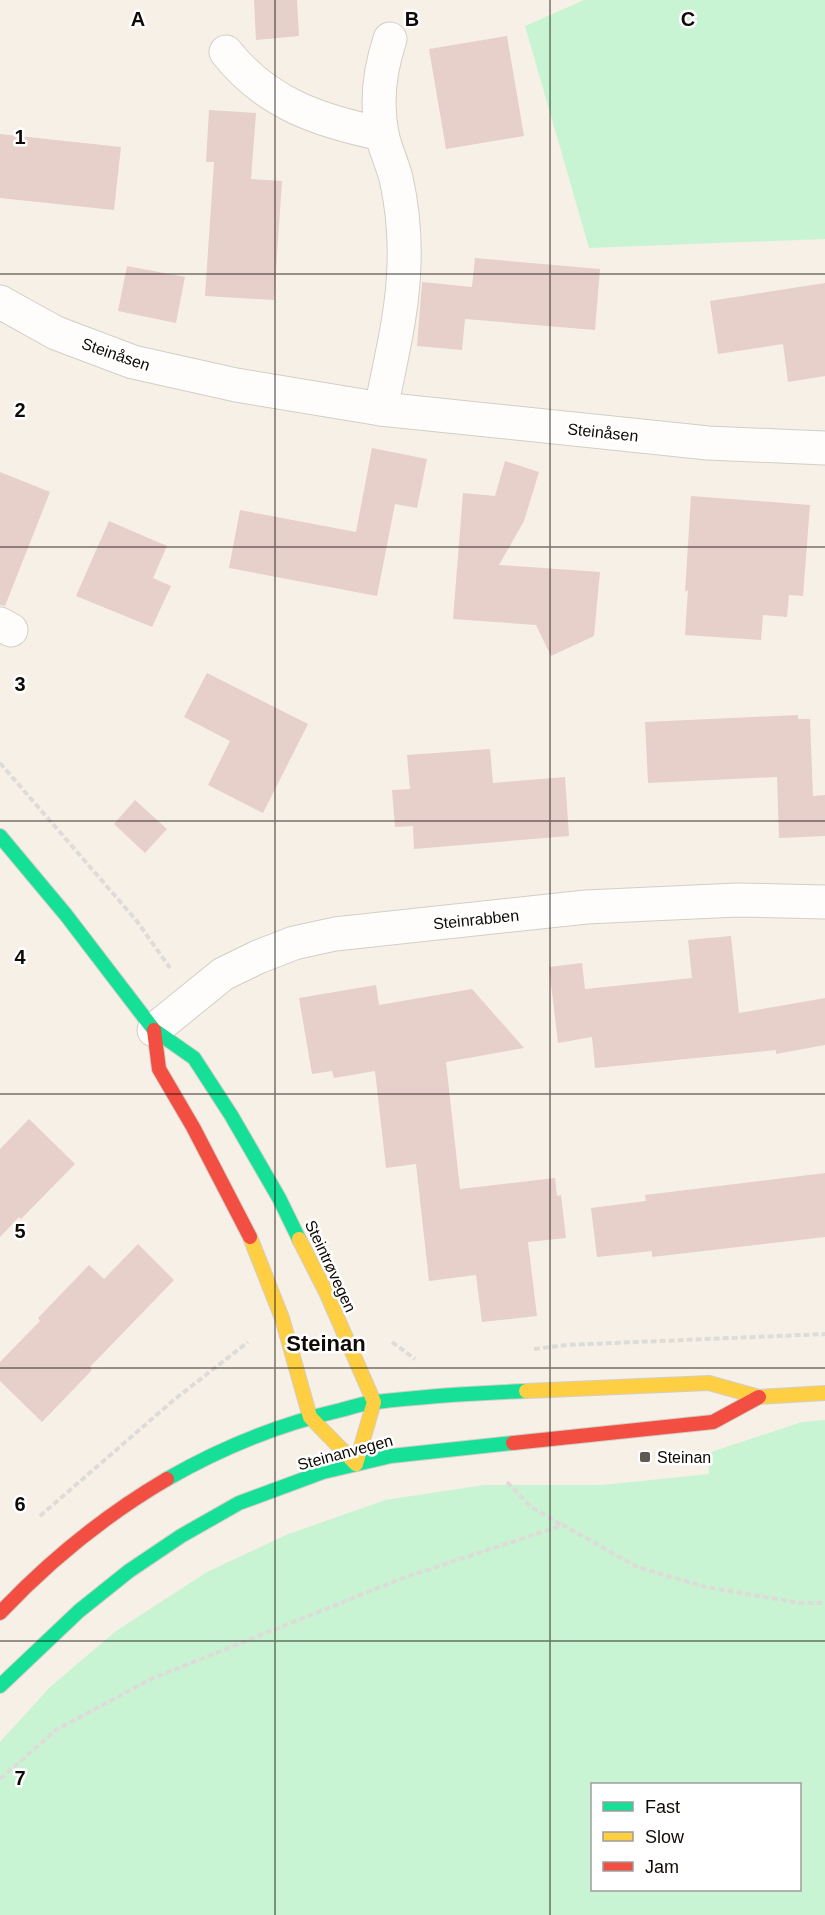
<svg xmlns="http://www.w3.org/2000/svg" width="825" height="1915" font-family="Arial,sans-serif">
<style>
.green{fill:#c8f4d4;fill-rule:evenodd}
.building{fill:#e7cfca}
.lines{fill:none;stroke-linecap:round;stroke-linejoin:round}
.street-casing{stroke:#d3cec6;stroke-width:35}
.fast-casing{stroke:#d3cec6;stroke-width:16}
.slow-casing{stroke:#d3cec6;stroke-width:16}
.jam-casing{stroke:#d3cec6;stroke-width:16}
.path{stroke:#dedcd8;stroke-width:4;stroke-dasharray:6 3;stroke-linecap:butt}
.street{stroke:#fefdfb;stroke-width:33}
.fast{stroke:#16e098;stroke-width:14}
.slow{stroke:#ffcf43;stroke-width:14}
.jam{stroke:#f24e42;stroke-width:14}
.grid{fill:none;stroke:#0f0a05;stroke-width:1.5;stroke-opacity:0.55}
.poi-dot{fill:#605a54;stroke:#fff;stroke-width:2}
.labels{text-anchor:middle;stroke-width:5;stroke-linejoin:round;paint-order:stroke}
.street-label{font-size:16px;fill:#0f0a05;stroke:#fff}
.poi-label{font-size:16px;fill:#0f0a05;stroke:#fff;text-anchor:start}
.district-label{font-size:22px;font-weight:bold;fill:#0f0a05;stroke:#fff}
.grid-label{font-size:20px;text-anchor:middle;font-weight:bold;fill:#0f0a05;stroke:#fff;stroke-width:5;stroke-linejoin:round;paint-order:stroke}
</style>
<rect width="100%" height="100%" fill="#f7f0e6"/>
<!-- green -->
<g class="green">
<path d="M 584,0 L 825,0 L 825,239 L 589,248 L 525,26 Z"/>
<path d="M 825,1420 L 825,1915 L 0,1915 L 0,1742 L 50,1687 L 116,1631 L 207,1572 L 286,1535 L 385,1500 L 484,1485 L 602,1485 L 709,1474 L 708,1453 L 802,1422 ZM 800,1784 L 800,1890 L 592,1890 L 592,1784 Z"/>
</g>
<!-- building -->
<g class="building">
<path d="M 254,0 L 297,0 L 299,36 L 256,40 Z"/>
<path d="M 507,36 L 524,136 L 446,149 L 429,49 Z"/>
<path d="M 209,110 L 256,113 L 251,179 L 282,181 L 274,300 L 205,296 L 214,162 L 206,162 Z"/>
<path d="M 0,134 L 121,147 L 114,210 L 0,198 Z"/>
<path d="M 475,258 L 600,269 L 595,330 L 465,319 L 462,350 L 417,346 L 422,282 L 472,287 Z"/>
<path d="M 127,266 L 185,277 L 176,323 L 118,311 Z"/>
<path d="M 825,283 L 825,376 L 788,382 L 783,344 L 718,354 L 710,301 Z"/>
<path d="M 372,448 L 427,459 L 417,508 L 395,504 L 377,596 L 229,568 L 240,510 L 356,532 Z"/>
<path d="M 505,461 L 539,472 L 524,521 L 499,565 L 600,572 L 594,636 L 551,656 L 536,625 L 453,619 L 463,493 L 495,496 Z"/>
<path d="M 0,472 L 50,492 L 5,606 L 0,605 Z"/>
<path d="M 691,496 L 810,505 L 803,596 L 789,595 L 787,617 L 763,615 L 761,640 L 685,635 L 688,590 L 685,592 Z"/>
<path d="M 109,521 L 167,546 L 153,578 L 171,586 L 152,627 L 76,596 Z"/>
<path d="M 207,673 L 308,724 L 263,813 L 208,785 L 230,741 L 184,717 Z"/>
<path d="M 798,715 L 798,719 L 810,719 L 813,796 L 825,795 L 825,836 L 779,838 L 777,777 L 648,783 L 645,722 Z"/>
<path d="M 490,749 L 493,783 L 565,777 L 569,836 L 414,849 L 413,826 L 395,827 L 392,790 L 410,789 L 407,755 Z"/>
<path d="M 135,800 L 167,829 L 145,853 L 114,824 Z"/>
<path d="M 731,936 L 739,1013 L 825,998 L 825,1045 L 776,1054 L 776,1050 L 595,1068 L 592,1037 L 558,1043 L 549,967 L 582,963 L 585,989 L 692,978 L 688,940 Z"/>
<path d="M 376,985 L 379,1005 L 472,989 L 524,1048 L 446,1062 L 460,1189 L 555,1178 L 557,1196 L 561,1195 L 566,1238 L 528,1242 L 537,1316 L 482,1322 L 476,1275 L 429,1281 L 416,1164 L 386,1168 L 375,1071 L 334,1078 L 332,1071 L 312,1074 L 299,998 Z"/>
<path d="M 29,1119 L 75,1164 L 21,1219 L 19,1217 L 0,1237 L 0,1149 Z"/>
<path d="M 825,1173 L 825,1237 L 652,1257 L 652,1251 L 597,1257 L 591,1208 L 646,1201 L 645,1195 Z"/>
<path d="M 138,1244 L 174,1280 L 90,1367 L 92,1370 L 42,1422 L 0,1381 L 0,1362 L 40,1321 L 38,1318 L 89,1265 L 104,1279 Z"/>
</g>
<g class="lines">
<!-- street casing -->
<g class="street-casing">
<g id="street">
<path d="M 226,52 C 267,104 320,121 382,134"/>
<path d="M 0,302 L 56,333 L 133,362 L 236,385 L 381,409 L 708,443 L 825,448"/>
<path d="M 381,409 C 390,362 403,313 404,264 C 405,237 402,205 396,178 C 392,163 385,149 382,134 C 376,103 380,69 390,39"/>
<path d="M 0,624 L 11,630"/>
<path d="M 154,1030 L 223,974 L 258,957 L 294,943 L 335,934 L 586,907 L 737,900 L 825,902"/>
</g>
</g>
<!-- fast casing -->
<g class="fast-casing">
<g id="fast">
<path d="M 0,836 L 66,915 L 154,1030 L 194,1058 L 231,1115 L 279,1198 L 299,1239"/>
<path d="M 167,1479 C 221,1448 280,1424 341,1410 C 352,1407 364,1403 376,1402 C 426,1396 476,1393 526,1391"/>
<path d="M 0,1686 L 79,1611 L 129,1571 L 181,1536 L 239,1503 L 323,1472 L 391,1456 L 513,1443"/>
</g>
</g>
<!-- slow casing -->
<g class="slow-casing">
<g id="slow">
<path d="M 250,1237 L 282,1318 L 310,1417 L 356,1464"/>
<path d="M 299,1239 L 326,1292 L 374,1402 L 356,1464"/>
<path d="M 526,1391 L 709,1383 L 759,1397 L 825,1393"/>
</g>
</g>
<!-- jam casing -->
<g class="jam-casing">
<g id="jam">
<path d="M 154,1030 L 159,1069 L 193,1127 L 250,1237"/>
<path d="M 513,1443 L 713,1422 L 759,1397"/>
<path d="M 0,1613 C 50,1560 104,1516 167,1479"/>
</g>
</g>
<!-- path -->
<g class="path">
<path d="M 0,763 L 136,920 L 170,968"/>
<path d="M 392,1342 L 415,1359"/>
<path d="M 534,1349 L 566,1345 L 825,1334"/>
<path d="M 507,1482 L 530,1506 L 562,1525"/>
<path d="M 40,1516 L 175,1399 L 248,1342"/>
<path d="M 0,1779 L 56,1730 L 151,1679 L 403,1578 L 563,1525 L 637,1567 L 706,1587 L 800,1603 L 825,1603"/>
</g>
<!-- street -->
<use href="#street" class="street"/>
<!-- fast -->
<use href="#fast" class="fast"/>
<!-- slow -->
<use href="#slow" class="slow"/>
<!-- jam -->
<use href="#jam" class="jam"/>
</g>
<!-- grid -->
<path class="grid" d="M 275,0 L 275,1915M 550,0 L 550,1915M 0,274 L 825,274M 0,547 L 825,547M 0,821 L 825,821M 0,1094 L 825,1094M 0,1368 L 825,1368M 0,1641 L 825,1641"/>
<!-- markers -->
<rect class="poi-dot" x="639" y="1451" width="12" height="12" rx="3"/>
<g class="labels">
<!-- street labels -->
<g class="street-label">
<text transform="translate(116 354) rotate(19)" y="6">Steinåsen</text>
<text transform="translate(603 432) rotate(6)" y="6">Steinåsen</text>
<text transform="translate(476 919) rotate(-6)" y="6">Steinrabben</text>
<text transform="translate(331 1266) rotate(65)" y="6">Steintrøvegen</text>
<text transform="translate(345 1452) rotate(-15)" y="6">Steinanvegen</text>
</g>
<!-- poi labels -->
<g class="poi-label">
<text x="657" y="1463">Steinan</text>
</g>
<!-- district labels -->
<g class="district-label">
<text x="326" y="1351">Steinan</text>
</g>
</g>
<g class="grid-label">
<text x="138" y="26">A</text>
<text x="412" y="26">B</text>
<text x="688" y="26">C</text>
<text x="20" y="144">1</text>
<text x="20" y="417">2</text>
<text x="20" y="691">3</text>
<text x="20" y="964">4</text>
<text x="20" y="1238">5</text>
<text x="20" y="1511">6</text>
<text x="20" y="1785">7</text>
</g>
<!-- legend -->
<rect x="591" y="1783" width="210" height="108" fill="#ffffff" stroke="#9f9d9b" stroke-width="1.5"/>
<rect x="603" y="1802" width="30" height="9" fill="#16e098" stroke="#9f9d9b" stroke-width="1.5"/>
<text x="645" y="1813" font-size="18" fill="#0f0a05">Fast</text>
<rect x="603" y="1832" width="30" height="9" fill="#ffcf43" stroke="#9f9d9b" stroke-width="1.5"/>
<text x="645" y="1843" font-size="18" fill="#0f0a05">Slow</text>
<rect x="603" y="1862" width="30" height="9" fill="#f24e42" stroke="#9f9d9b" stroke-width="1.5"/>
<text x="645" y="1873" font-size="18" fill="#0f0a05">Jam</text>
</svg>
